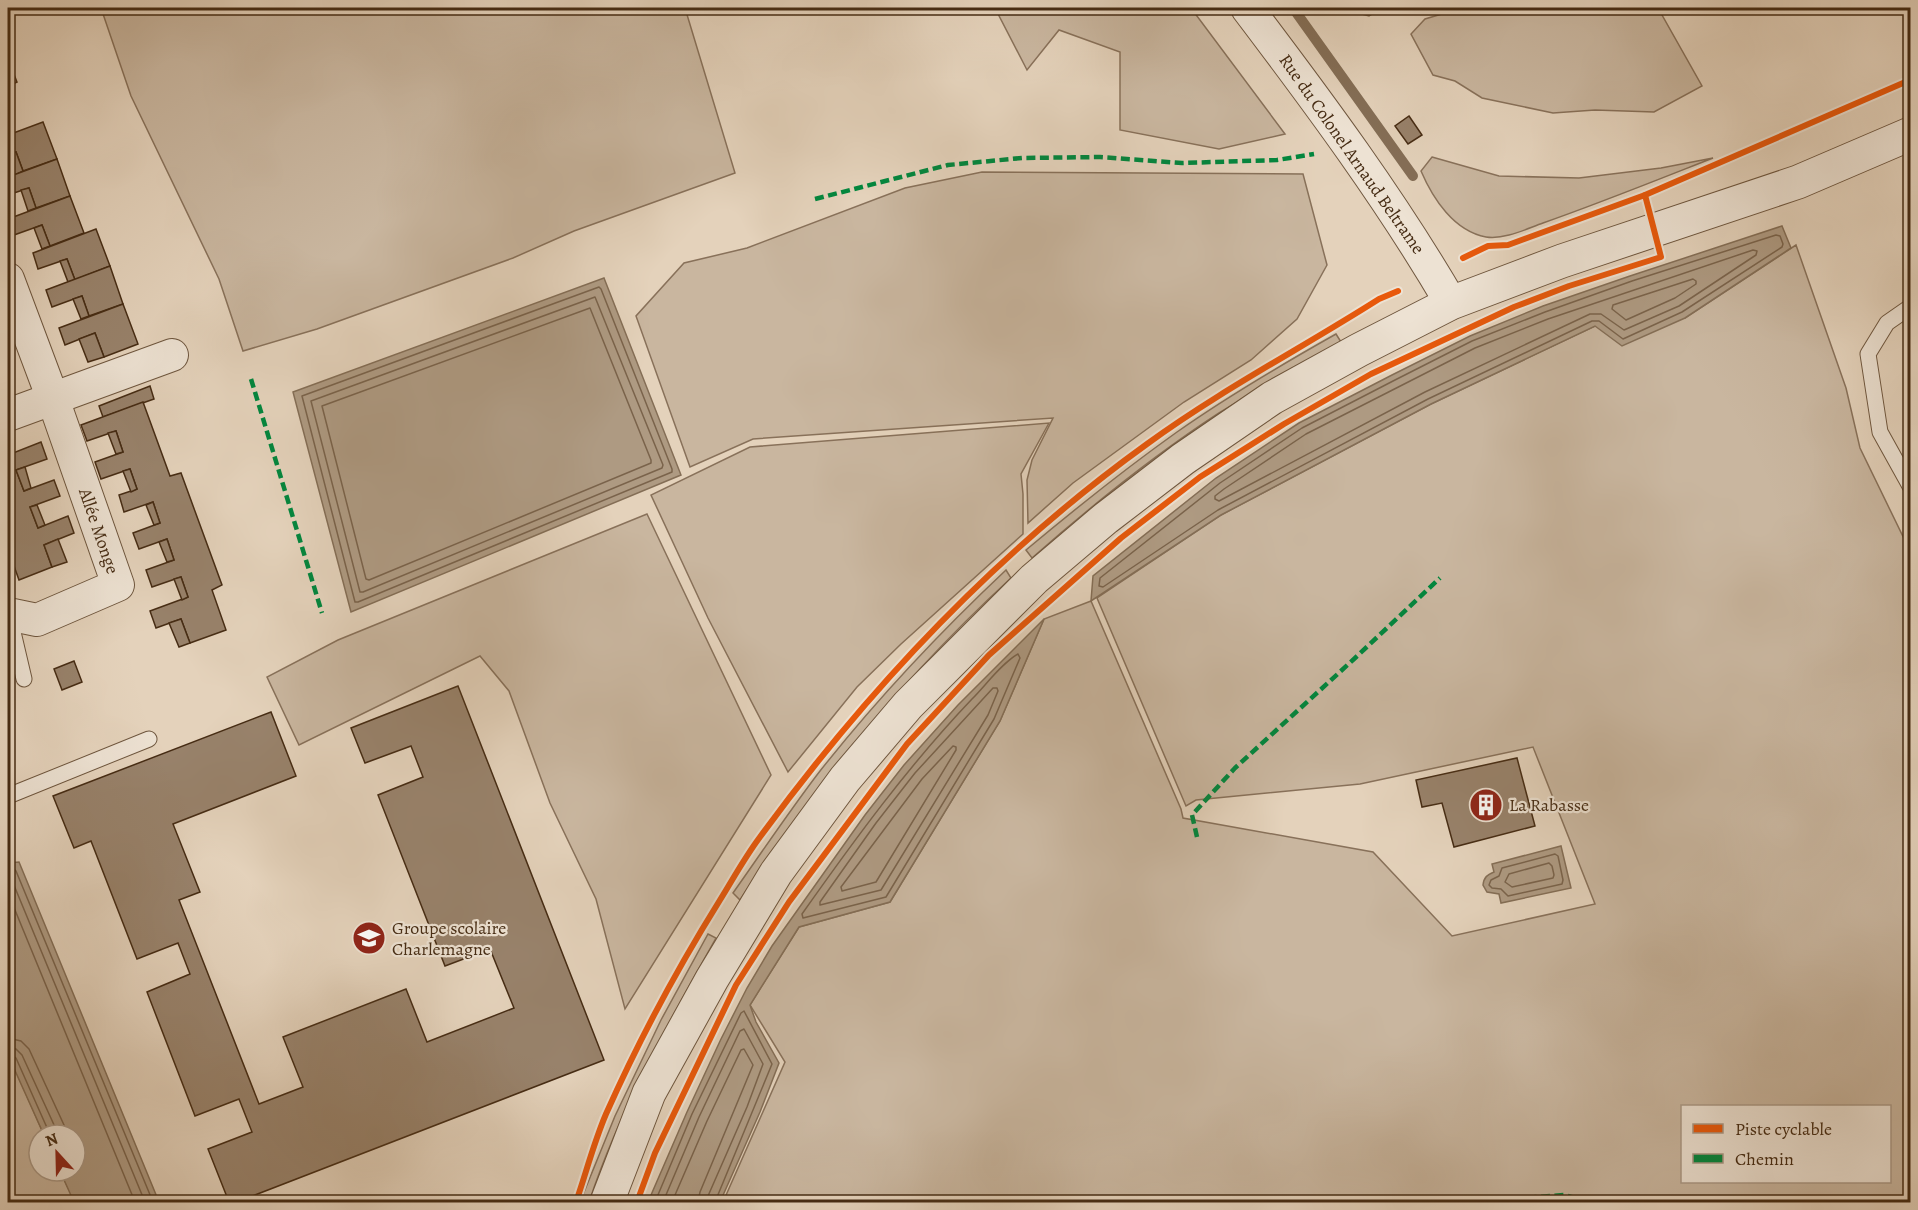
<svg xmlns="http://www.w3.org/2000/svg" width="1918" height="1210" font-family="Alegreya,serif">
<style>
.green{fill:#c9b69f;stroke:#88715a;stroke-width:1.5;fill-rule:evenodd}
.water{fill:#ae9a82;stroke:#846e56;stroke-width:1.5}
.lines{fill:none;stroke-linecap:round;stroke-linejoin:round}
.shore{stroke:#7a634b;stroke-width:1.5}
.stream{stroke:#846e56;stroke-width:10}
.building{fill:#98826b;stroke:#462c14;stroke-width:1.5}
.service-casing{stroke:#6e563e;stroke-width:17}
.minor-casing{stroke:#6e563e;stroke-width:34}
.tertiary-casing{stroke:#6e563e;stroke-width:35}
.service{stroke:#ede2d3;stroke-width:15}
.minor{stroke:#ede2d3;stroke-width:32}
.tertiary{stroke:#ede2d3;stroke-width:33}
.quiet{stroke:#00873e;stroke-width:4.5;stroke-dasharray:9 4.5;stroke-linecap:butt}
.cycleway-casing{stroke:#ede2d3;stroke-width:10}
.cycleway{stroke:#e8590c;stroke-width:6}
.labels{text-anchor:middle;stroke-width:4.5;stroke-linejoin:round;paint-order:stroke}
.street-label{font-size:18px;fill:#462c14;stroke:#ede2d3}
.poi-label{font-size:18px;fill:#462c14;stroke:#ede2d3;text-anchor:start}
</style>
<rect width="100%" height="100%" fill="#e4d2bb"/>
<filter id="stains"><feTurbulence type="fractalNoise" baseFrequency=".00333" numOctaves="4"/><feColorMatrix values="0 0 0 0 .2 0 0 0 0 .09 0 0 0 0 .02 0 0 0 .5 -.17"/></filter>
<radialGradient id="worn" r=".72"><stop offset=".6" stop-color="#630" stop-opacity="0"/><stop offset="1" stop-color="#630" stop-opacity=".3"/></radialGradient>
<!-- green -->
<g class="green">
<path d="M 101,8 L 685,8 L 735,173 L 574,231 L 513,258 L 317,329 L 243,351 L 219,279 L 131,96 Z"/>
<path d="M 995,8 L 1191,8 L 1285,134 L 1219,149 L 1120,130 L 1120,52 L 1059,30 L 1027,70 Z"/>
<path d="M 1462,8 L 1658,8 L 1702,86 L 1654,112 L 1595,110 L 1553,113 L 1482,98 L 1455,81 L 1433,75 L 1411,34 L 1425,19 Z"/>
<path d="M 1432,157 L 1499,176 L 1579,178 L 1661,168 L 1713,158 C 1657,180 1600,203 1543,223 C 1526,229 1504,240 1486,237 C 1454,231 1433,199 1421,171 Z"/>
<path d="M 982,172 L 1303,174 L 1327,265 L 1297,319 L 1251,360 L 1184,402 L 1073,483 L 1028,523 L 1027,480 L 1032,460 L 1053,418 L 753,439 L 690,467 L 636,316 L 684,263 L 747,248 L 905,188 Z"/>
<path d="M 1796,245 L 1846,388 L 1860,448 L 1910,551 L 1910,1202 L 723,1202 L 785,1062 L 750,1005 L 799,927 L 890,902 L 1000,721 L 1044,619 L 1091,601 L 1181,809 L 1183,818 L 1373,852 L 1452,936 L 1595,904 L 1533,747 L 1360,784 L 1196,800 L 1186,806 L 1097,598 L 1221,515 L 1431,404 L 1595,326 L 1685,318 ZM 1682,1106 L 1890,1106 L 1890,1182 L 1682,1182 Z"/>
<path d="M 1336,334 L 1341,342 C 1300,365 1259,388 1219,413 C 1153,456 1091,506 1032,558 L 1026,550 C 1075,509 1125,469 1177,432 C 1228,396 1281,365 1336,334 Z"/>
<path d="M 1049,423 L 1021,474 L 1023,494 L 1023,534 L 901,644 L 857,687 L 788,772 L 708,618 L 651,495 L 750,447 Z"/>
<path d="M 647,514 L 771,775 L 625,1009 L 596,899 L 550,803 L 509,691 L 480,656 L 299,745 L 267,677 L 338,640 Z"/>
<path d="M 1006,570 L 1011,578 C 907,674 817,782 740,900 L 733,893 C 762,852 790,810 820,771 C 877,699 939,633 1006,570 Z"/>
<path d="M 708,934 L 716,938 C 668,1023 620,1109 589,1202 L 580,1202 L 615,1116 L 661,1020 Z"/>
<path d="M 8,1053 L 44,1135 L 39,1135 L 39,1171 L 60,1171 L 75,1202 L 8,1202 Z"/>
</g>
<!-- water -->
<g class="water">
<path d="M 1352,8 L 1382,8 L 1369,16 L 1355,12 Z"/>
<path d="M 1782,226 L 1791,248 L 1685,318 L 1622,346 L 1595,326 L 1431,404 L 1221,515 L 1091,601 L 1093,576 L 1216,478 L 1299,423 L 1392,375 L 1470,336 L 1543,306 L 1630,276 Z"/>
<path d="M 604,278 L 681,475 L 351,612 L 293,392 Z"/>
<path d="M 1044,619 L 1000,721 L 890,902 L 799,927 L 750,1005 L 756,1022 L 779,1063 L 760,1112 L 720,1202 L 648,1202 L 687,1112 L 721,1039 L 747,988 L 772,946 L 865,815 L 904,765 L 958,705 Z"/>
<path d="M 1561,846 L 1571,888 L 1501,903 L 1499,894 L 1487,892 L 1483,885 C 1484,877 1487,875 1494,872 L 1492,864 Z"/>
<path d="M 19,862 L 159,1202 L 74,1202 L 60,1171 L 75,1171 L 75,1135 L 44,1135 L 8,1055 L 8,863 Z"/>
</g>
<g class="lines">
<!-- shore -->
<g class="shore">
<path d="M 1776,235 L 1780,236 L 1783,244 L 1782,247 L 1682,312 L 1623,339 L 1599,321 L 1592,321 L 1428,399 L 1218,510 L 1103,587 L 1099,586 L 1100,578 L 1220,483 L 1302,428 L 1395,380 L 1472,341 L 1545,312 L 1632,281 Z"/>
<path d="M 1753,250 L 1757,251 L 1756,255 L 1679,306 L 1624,330 L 1601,314 L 1590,314 L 1425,392 L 1219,501 L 1215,499 L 1215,496 L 1224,489 L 1306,434 L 1475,348 L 1548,319 Z"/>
<path d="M 1693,279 L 1696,281 L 1696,284 L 1675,298 L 1626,320 L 1612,309 L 1613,305 Z"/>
<path d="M 599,287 L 601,289 L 672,469 L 672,472 L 358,602 L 355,602 L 302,396 Z"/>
<path d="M 595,297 L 663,465 L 662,468 L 363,592 L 360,592 L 311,401 Z"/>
<path d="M 590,308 L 651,460 L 651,463 L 369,580 L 366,579 L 322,406 Z"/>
<path d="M 1018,654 L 1020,658 L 994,719 L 886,897 L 803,918 L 802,914 C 855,839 909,765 972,699 C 986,685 1001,664 1018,654 Z"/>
<path d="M 993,688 L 997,688 L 998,691 L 988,715 L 881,890 L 820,905 L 820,902 L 876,823 L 915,773 Z"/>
<path d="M 953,746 L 956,747 L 956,750 L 876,882 L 842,891 L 841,887 L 922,779 Z"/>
<path d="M 1555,854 L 1558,856 L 1563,880 L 1562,884 L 1508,896 L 1501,889 L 1492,888 L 1489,885 L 1491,880 L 1499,876 L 1502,868 Z"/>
<path d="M 1549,863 L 1552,866 L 1554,875 L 1553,878 L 1512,887 L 1505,882 L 1509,874 Z"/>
<path d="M 8,869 L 14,869 L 16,871 L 153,1202"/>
<path d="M 8,877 L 11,878 L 145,1202"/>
<path d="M 8,893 L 135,1202"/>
<path d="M 8,1038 L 21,1041 L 29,1049 L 64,1125 L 65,1135"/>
<path d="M 8,1047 L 16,1049 L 22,1055 L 55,1127 L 56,1135"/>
<path d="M 8,1055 L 12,1055 L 16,1058 L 48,1130 L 49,1135"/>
<path d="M 655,1202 L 692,1114 L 741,1013 L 744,1011 L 772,1064 L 715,1202"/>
<path d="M 663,1202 L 699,1117 L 740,1031 L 744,1029 L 763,1064 L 747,1107 L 708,1196 L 707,1202"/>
<path d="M 672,1202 L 707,1121 L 741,1050 L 744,1049 L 753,1065 L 700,1192 L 698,1202"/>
</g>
<!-- stream -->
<path class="stream" d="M 1293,8 L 1413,176"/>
</g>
<!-- building -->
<g class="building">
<path d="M 8,59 L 17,82 L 8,86 Z"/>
<path d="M 1409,116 L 1422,135 L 1408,144 L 1395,126 Z"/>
<path d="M 43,122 L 57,159 L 23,171 L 16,152 L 8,154 L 8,135 Z"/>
<path d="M 16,152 L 23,171 L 15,175 L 8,154 Z"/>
<path d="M 57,159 L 70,196 L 36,208 L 29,188 L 8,195 L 8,177 Z"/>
<path d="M 29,188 L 36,208 L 28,211 L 21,190 Z"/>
<path d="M 70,196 L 84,233 L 50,246 L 42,225 L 14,235 L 8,219 Z"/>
<path d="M 42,225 L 50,246 L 42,249 L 34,228 Z"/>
<path d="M 96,229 L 110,266 L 75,280 L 67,259 L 38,269 L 33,253 Z"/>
<path d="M 67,259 L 75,280 L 68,282 L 60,261 Z"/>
<path d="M 110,266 L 123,304 L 89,316 L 82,296 L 52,307 L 46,290 Z"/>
<path d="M 82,296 L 89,316 L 81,319 L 73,299 Z"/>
<path d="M 123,304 L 138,344 L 104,357 L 95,333 L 65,345 L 59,328 Z"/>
<path d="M 95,333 L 104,357 L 88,362 L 79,339 Z"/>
<path d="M 150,386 L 154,399 L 103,417 L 99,406 Z"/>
<path d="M 143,402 L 170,476 L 181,473 L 222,585 L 212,590 L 226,630 L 190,643 L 181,619 L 156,628 L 150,611 L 188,597 L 181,577 L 152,587 L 146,570 L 174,560 L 167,539 L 139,549 L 133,533 L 160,523 L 153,502 L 124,512 L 119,495 L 137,489 L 130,469 L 101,479 L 95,462 L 123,452 L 116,431 L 87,441 L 81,425 Z"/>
<path d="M 116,431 L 123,452 L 116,454 L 108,433 Z"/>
<path d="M 41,442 L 47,459 L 16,470 L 24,491 L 54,480 L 60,496 L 30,507 L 38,528 L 68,516 L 74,533 L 44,545 L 52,567 L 19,580 L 8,549 L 8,455 Z"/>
<path d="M 25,467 L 31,488 L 24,491 L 16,470 Z"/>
<path d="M 130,469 L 137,489 L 131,492 L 123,471 Z"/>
<path d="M 153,502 L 160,523 L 154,525 L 146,505 Z"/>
<path d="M 37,505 L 45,525 L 38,528 L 30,507 Z"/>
<path d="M 58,539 L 67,562 L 52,567 L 44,545 Z"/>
<path d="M 167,539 L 174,560 L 167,562 L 159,542 Z"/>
<path d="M 181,577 L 188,597 L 182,600 L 174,579 Z"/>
<path d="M 181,619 L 190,643 L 179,647 L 169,623 Z"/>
<path d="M 74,661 L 82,682 L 62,690 L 54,669 Z"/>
<path d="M 458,686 L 604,1060 L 237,1202 L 229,1202 L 208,1149 L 252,1132 L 239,1099 L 195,1116 L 147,992 L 190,974 L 178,943 L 137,959 L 91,841 L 74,848 L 53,796 L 271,712 L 296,776 L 173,824 L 200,892 L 179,900 L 259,1104 L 303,1087 L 283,1037 L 406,989 L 427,1042 L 514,1008 L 490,949 L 445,966 L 378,795 L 423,777 L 411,746 L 365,763 L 351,728 Z"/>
<path d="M 1517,758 L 1535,826 L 1454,847 L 1442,803 L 1422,807 L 1416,780 Z"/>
</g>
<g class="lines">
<!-- service casing -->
<g class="service-casing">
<g id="service">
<path d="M 1910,307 L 1887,323 L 1868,354 L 1880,432 L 1910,486"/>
<path d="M 9,615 L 24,679"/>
<path d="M 8,796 L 149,739"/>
</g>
</g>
<!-- minor casing -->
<g class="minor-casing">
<g id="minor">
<path d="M 1247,8 C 1319,103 1391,200 1451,303"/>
<path d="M 8,279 L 53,399 L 118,585 L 37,620 L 8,614"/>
<path d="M 8,415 L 172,355"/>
</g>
</g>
<!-- tertiary casing -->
<g class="tertiary-casing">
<path id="tertiary" d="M 607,1202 L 649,1093 L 712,979 L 776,873 L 845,779 L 908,705 L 1034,579 L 1106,518 L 1183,459 L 1272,398 L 1359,350 L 1451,303 L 1562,261 L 1798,182 L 1910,134"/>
</g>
<!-- service -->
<use href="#service" class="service"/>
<!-- minor -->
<use href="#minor" class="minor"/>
<!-- tertiary -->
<use href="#tertiary" class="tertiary"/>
<!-- quiet -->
<g class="quiet">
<path d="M 815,199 L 948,165 L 1022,158 L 1100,157 L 1182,163 L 1277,160 L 1314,154"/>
<path d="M 251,379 L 322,613"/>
<path d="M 1197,837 L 1192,815 L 1235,768 L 1354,659 L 1440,578"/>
<path d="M 1501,1202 L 1512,1199 L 1564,1195 L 1590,1202"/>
</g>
<!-- cycleway casing -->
<g class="cycleway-casing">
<g id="cycleway">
<path d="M 1463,258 L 1488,246 L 1508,245 L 1645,195 L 1910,80"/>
<path d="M 576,1202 C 586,1173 594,1142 606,1114 C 639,1040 677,969 720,900 C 733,879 745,857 760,837 C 869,688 997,552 1147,444 C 1221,390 1302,348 1379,299 L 1398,291"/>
<path d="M 637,1202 L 655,1153 L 736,985 L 789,902 L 907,744 L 989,655 L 1121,538 L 1200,477 L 1284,424 L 1371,374 L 1514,307 L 1569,286 L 1661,257 L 1645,195"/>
</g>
</g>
<!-- cycleway -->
<use href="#cycleway" class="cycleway"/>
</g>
<!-- icons -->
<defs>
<g id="building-disc" transform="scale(1.725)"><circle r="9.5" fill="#8f2418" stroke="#ede2d3"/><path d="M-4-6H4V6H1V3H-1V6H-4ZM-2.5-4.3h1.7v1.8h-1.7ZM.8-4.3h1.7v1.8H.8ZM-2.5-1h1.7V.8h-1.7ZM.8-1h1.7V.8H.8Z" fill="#fff"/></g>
<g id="school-disc" transform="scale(1.725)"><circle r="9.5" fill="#8f2418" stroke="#ede2d3"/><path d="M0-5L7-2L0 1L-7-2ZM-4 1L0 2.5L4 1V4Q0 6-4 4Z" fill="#fff"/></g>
</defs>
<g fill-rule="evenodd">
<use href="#building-disc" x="1486" y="805"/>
<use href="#school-disc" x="369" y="938"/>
</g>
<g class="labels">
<!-- street labels -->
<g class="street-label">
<text transform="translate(1352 154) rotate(55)" y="6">Rue du Colonel Arnaud Beltrame</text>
<text transform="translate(99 531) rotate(71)" y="6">Allée Monge</text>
</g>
<!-- poi labels -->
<g class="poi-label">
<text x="1509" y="811">La Rabasse</text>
<text x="392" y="934">Groupe scolaire<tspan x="392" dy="21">Charlemagne</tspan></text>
</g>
</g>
<!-- margin -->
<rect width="1918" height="1210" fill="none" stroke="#e4d2bb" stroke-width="30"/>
<rect x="9" y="9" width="1900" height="1192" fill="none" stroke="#462c14" stroke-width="3"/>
<rect x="15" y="15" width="1888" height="1180" fill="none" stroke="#462c14" stroke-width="1.5"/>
<!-- legend -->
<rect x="1681" y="1105" width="210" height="78" fill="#ede2d3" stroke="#aa9987" stroke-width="1.5"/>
<rect x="1693" y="1124" width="30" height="9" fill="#e8590c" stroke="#aa9987" stroke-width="1.5"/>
<text x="1735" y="1135" font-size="18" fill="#462c14">Piste cyclable</text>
<rect x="1693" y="1154" width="30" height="9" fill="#00873e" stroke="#aa9987" stroke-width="1.5"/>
<text x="1735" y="1165" font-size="18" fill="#462c14">Chemin</text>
<!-- north arrow -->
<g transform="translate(57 1153) rotate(338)"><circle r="28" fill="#ede2d3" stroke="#aa9987" stroke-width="1.5"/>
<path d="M0-4.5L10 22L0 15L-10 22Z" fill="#8f2418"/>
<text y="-9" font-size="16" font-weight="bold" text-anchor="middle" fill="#462c14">N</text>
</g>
<rect width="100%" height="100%" filter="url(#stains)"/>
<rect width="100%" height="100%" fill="url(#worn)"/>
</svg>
